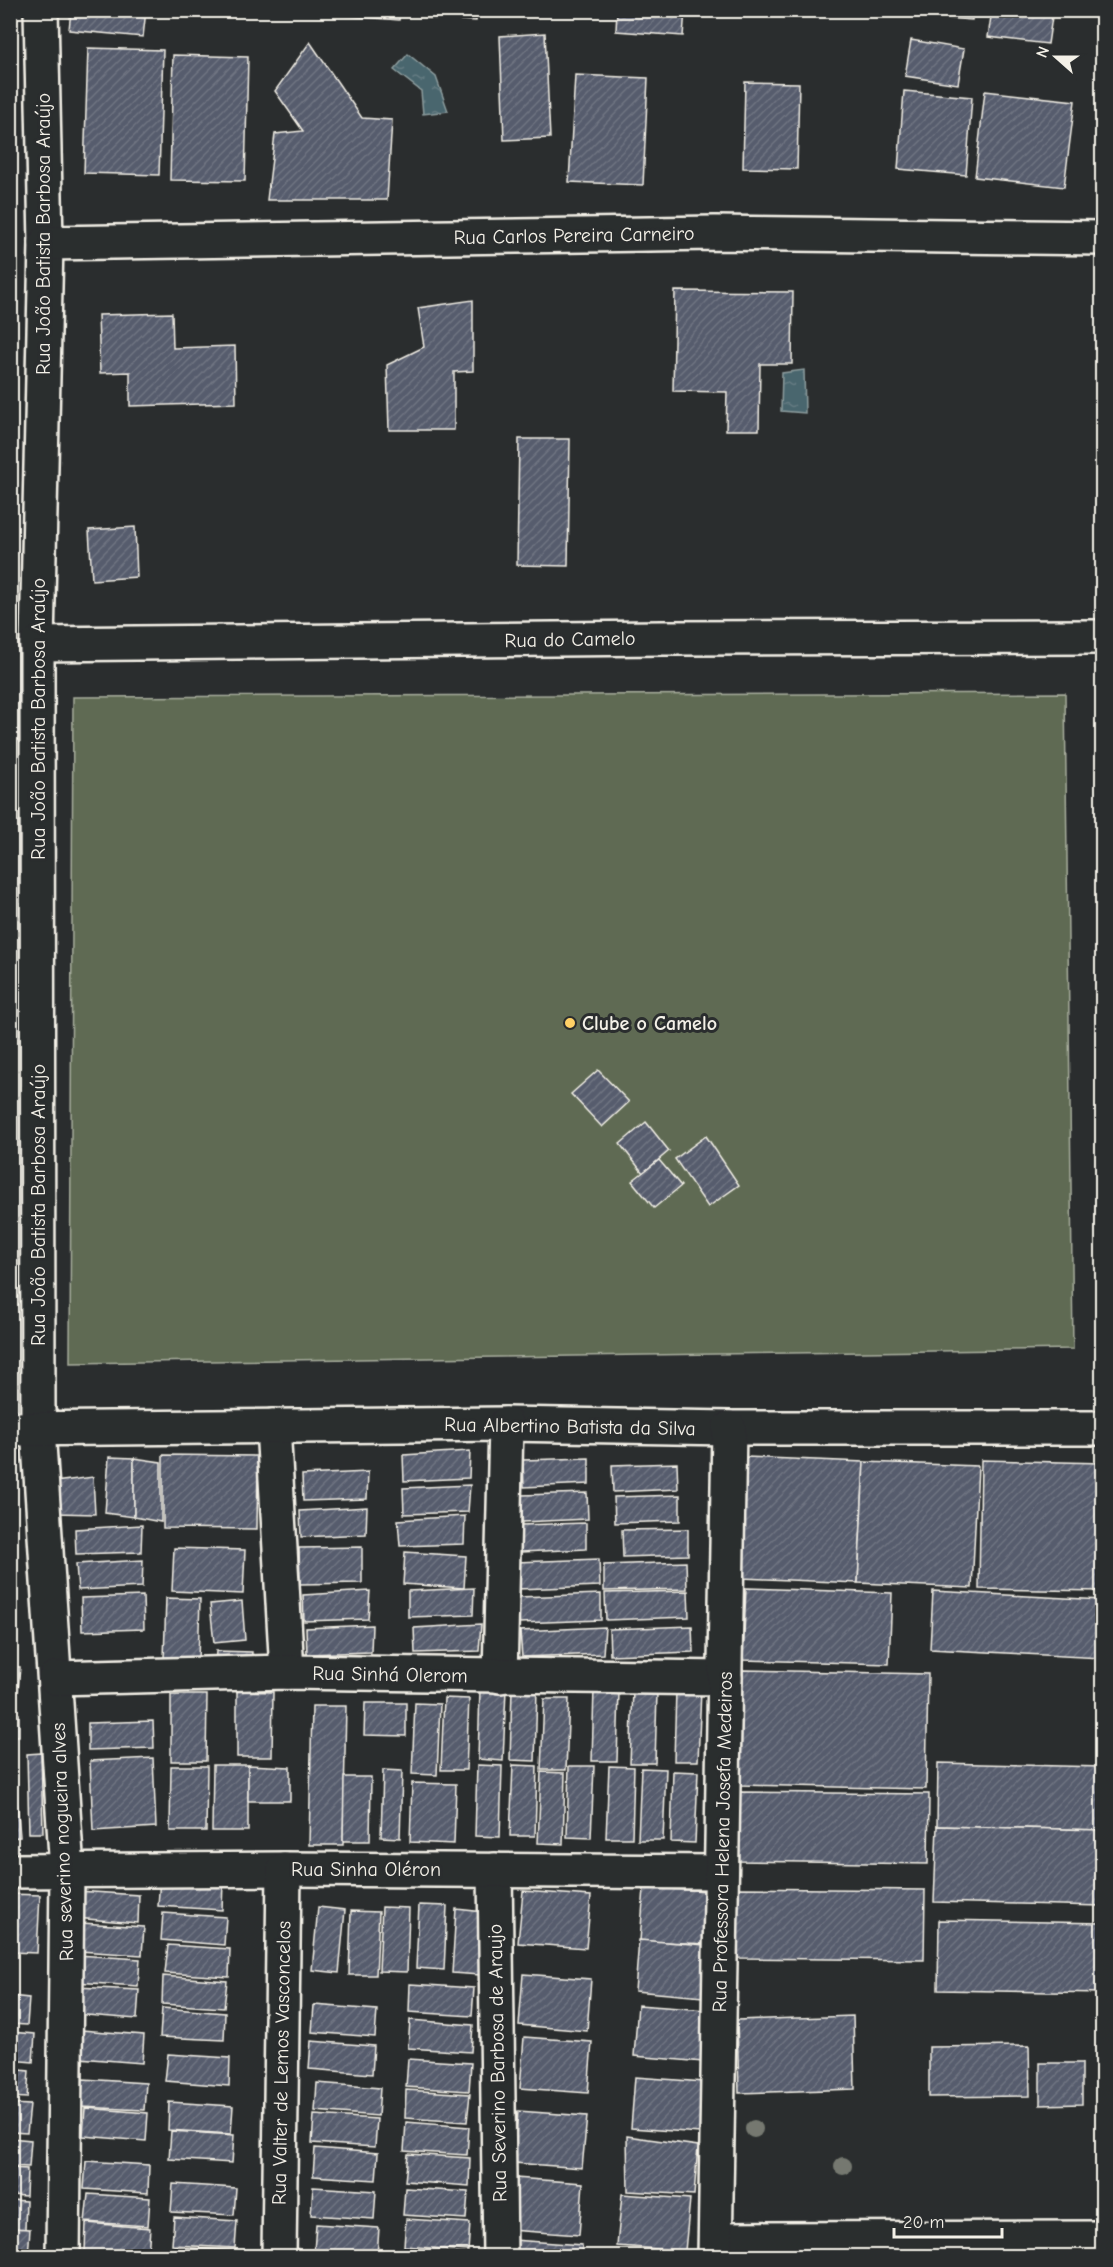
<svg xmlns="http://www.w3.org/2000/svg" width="1113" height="2267" font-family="'Comic Neue',sans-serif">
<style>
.pitch{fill:#5e6b53;stroke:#a9ae9e;stroke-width:1.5}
.water{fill:url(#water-ripples);stroke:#8e9e9f;stroke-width:1.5}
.building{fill:url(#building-hatch);stroke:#f4f1e8;stroke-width:1.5}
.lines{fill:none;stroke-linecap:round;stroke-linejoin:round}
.minor-casing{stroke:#f4f1e8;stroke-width:38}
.minor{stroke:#2a2d2e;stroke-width:33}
.tree{fill:#74786f}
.poi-dot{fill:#ffd166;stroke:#2a2d2e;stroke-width:2}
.labels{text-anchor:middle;stroke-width:6;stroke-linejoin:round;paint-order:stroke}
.street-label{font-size:20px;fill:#f4f1e8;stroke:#2a2d2e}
.poi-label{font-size:20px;font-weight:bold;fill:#f4f1e8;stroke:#2a2d2e;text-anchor:start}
</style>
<defs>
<pattern id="water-ripples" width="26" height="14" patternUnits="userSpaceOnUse" patternTransform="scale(1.5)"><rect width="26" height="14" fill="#4a666e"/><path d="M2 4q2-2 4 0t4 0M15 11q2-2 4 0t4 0" fill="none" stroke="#657c83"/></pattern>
<pattern id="building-hatch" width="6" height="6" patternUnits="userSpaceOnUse" patternTransform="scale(1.5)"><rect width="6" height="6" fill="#575c6d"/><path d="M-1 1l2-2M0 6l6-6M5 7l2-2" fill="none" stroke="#707482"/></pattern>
</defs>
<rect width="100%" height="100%" fill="#2a2d2e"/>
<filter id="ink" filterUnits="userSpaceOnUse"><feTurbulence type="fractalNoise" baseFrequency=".0167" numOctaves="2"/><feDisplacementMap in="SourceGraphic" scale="12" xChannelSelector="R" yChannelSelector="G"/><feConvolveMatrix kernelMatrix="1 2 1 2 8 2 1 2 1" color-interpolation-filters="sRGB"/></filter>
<g filter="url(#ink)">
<!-- pitch -->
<path class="pitch" d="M 1065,693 L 1073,1349 L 70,1363 L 73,697 Z"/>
<!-- water -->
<g class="water">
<path d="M 408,54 L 436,77 L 448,111 L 423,114 L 421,91 L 394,70 Z"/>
<path d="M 804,370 L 805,413 L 781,411 L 782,373 Z"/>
</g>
<!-- building -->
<g class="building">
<path d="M 71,10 L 146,10 L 143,37 L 69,30 Z"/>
<path d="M 336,10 L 400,10 L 399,20 L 336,15 Z"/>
<path d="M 426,10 L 477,10 L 476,21 L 426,18 Z"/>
<path d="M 617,10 L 685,10 L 683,36 L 616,31 Z"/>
<path d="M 832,10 L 973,10 L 972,20 Z"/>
<path d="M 992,10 L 1053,10 L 1048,44 L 988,37 Z"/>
<path d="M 545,33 L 550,138 L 504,140 L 500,36 Z"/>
<path d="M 911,40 L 964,49 L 958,84 L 905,76 Z"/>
<path d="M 310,42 L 362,118 L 392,120 L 387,200 L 267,200 L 275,134 L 303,131 L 275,91 Z"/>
<path d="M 88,48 L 163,50 L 159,175 L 84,173 Z"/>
<path d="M 173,55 L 248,57 L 245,181 L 170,180 Z"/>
<path d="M 575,75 L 648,78 L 643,185 L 569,182 Z"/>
<path d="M 745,82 L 799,83 L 797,169 L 743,168 Z"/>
<path d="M 904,91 L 972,97 L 966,175 L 898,169 Z"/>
<path d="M 985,91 L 1075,101 L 1064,187 L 975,177 Z"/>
<path d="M 675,291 L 793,292 L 792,364 L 760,364 L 759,430 L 726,430 L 727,392 L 673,391 Z"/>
<path d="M 473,300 L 473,371 L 454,372 L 454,430 L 389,430 L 387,365 L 424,347 L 418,308 Z"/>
<path d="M 172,313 L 173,348 L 235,346 L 236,403 L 130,406 L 130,372 L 100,373 L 98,315 Z"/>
<path d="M 519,439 L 570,439 L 568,566 L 517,565 Z"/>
<path d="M 135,527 L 137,577 L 92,580 L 89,530 Z"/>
<path d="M 598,1070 L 629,1102 L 602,1127 L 571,1094 Z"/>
<path d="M 646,1122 L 669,1151 L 643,1173 L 620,1144 Z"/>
<path d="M 706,1136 L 739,1185 L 708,1207 L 675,1159 Z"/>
<path d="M 659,1160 L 681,1186 L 654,1208 L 632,1181 Z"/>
<path d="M 470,1451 L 469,1478 L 404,1481 L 403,1455 Z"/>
<path d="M 163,1455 L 258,1456 L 257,1529 L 163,1528 Z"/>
<path d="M 109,1457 L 134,1458 L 134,1517 L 105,1513 Z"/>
<path d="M 746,1457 L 864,1462 L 858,1583 L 741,1578 Z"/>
<path d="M 134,1458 L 161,1462 L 161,1522 L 134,1517 Z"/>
<path d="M 589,1458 L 589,1484 L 524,1487 L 523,1460 Z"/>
<path d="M 981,1460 L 1102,1463 L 1102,1591 L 979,1589 Z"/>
<path d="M 864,1462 L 978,1466 L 972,1588 L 858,1583 Z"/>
<path d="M 677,1463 L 678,1489 L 613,1492 L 612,1465 Z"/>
<path d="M 368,1472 L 367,1499 L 303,1501 L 302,1475 Z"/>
<path d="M 93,1477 L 95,1514 L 56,1513 L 55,1482 Z"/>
<path d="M 470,1485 L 468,1512 L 404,1514 L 403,1488 Z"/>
<path d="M 587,1493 L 588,1519 L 522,1522 L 522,1495 Z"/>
<path d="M 680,1495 L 680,1521 L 615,1523 L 614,1497 Z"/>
<path d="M 367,1507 L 366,1534 L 301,1537 L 300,1511 Z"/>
<path d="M 465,1516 L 464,1544 L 400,1546 L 398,1520 Z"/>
<path d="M 586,1523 L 586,1549 L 521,1552 L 520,1525 Z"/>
<path d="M 142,1525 L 141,1552 L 76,1554 L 75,1529 Z"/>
<path d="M 688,1529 L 688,1555 L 623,1557 L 622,1530 Z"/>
<path d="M 362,1547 L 362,1583 L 300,1584 L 299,1548 Z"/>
<path d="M 174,1548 L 245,1550 L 243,1594 L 172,1591 Z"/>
<path d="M 405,1552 L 466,1556 L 464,1588 L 403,1584 Z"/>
<path d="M 599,1559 L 600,1586 L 517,1589 L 516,1562 Z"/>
<path d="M 143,1560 L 142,1587 L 78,1590 L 76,1564 Z"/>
<path d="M 686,1562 L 687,1589 L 604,1591 L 604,1565 Z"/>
<path d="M 474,1588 L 473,1615 L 408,1617 L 408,1591 Z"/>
<path d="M 746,1588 L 892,1593 L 889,1664 L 743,1660 Z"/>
<path d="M 370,1591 L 368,1619 L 304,1621 L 303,1595 Z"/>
<path d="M 688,1591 L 689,1617 L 606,1620 L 605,1593 Z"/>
<path d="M 933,1591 L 1102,1600 L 1102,1658 L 930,1649 Z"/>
<path d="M 601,1594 L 601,1620 L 519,1623 L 518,1597 Z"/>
<path d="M 143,1596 L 144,1629 L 82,1631 L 81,1598 Z"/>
<path d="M 166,1598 L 200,1599 L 198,1660 L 164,1659 Z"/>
<path d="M 242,1601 L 245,1640 L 214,1643 L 210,1604 Z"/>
<path d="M 481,1624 L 479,1651 L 415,1653 L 414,1628 Z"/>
<path d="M 372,1625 L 371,1652 L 307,1654 L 306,1628 Z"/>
<path d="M 692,1626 L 693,1652 L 610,1655 L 609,1629 Z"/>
<path d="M 605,1627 L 603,1654 L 522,1657 L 520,1631 Z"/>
<path d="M 216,1651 L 252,1652 L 251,1670 L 215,1669 Z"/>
<path d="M 10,1666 L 20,1667 L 18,1691 L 10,1690 Z"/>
<path d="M 743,1670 L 928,1674 L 926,1789 L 740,1785 Z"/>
<path d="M 480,1689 L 506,1689 L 503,1761 L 478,1759 Z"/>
<path d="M 512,1689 L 537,1689 L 535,1761 L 510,1760 Z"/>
<path d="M 594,1689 L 619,1691 L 617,1761 L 592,1761 Z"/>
<path d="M 676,1690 L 701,1690 L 698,1761 L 674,1761 Z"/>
<path d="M 237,1691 L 273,1692 L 272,1757 L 237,1757 Z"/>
<path d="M 633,1691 L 657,1693 L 655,1763 L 630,1763 Z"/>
<path d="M 171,1695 L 207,1695 L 206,1761 L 171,1761 Z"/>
<path d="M 444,1698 L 469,1699 L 466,1770 L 441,1770 Z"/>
<path d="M 544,1699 L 569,1699 L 566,1770 L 541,1770 Z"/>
<path d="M 365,1703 L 406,1703 L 406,1736 L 364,1735 Z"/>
<path d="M 415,1703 L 440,1704 L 437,1775 L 412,1774 Z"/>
<path d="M 312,1706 L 346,1706 L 343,1845 L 309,1845 Z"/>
<rect x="10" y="1714" width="9" height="22"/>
<path d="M 153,1721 L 154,1748 L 88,1750 L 88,1723 Z"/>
<path d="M 10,1749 L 13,1749 L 20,1837 L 10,1838 Z"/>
<path d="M 41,1753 L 43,1833 L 29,1833 L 27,1754 Z"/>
<path d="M 153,1758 L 156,1827 L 93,1831 L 90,1761 Z"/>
<path d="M 938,1763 L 1102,1767 L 1102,1830 L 937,1826 Z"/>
<path d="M 213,1765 L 248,1765 L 248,1831 L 212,1831 Z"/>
<path d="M 248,1765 L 290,1767 L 290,1801 L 248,1801 Z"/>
<path d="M 477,1765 L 502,1766 L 500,1837 L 475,1836 Z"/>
<path d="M 513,1765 L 537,1766 L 535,1836 L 510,1836 Z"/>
<path d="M 171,1766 L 207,1766 L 206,1831 L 170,1831 Z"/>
<path d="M 569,1766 L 594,1766 L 591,1838 L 567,1837 Z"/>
<path d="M 609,1766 L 634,1767 L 632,1838 L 606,1838 Z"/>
<path d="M 641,1768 L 666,1769 L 663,1840 L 638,1840 Z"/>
<path d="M 383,1770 L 402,1771 L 400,1838 L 381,1837 Z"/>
<path d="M 673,1771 L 698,1772 L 695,1843 L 671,1842 Z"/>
<path d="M 541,1772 L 565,1773 L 563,1844 L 538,1843 Z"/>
<path d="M 344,1777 L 371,1777 L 370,1841 L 343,1841 Z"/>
<path d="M 412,1783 L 456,1784 L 454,1844 L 410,1842 Z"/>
<path d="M 740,1792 L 929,1794 L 928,1864 L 738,1861 Z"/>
<path d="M 937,1826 L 1102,1830 L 1102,1906 L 934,1902 Z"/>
<path d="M 160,1878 L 223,1882 L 222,1910 L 158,1906 Z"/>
<path d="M 644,1888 L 712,1891 L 708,1944 L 640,1941 Z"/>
<path d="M 737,1888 L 925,1890 L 924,1960 L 736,1958 Z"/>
<path d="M 77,1891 L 139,1895 L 138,1923 L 74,1918 Z"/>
<path d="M 523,1891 L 591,1896 L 586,1948 L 518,1943 Z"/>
<path d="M 10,1894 L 40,1895 L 37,1953 L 10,1952 Z"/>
<path d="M 419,1905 L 447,1906 L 444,1970 L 416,1968 Z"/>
<path d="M 318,1907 L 345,1910 L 339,1973 L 312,1970 Z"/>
<path d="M 382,1907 L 409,1908 L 407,1972 L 379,1971 Z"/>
<path d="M 456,1909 L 484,1912 L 480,1975 L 452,1973 Z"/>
<path d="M 351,1911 L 379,1912 L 376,1975 L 349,1975 Z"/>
<path d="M 163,1913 L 226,1917 L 224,1945 L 161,1940 Z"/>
<path d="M 939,1920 L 1102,1923 L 1102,1993 L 938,1990 Z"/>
<path d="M 81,1923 L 144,1927 L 142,1955 L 79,1951 Z"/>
<path d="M 639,1940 L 706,1945 L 703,1997 L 635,1991 Z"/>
<path d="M 168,1945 L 230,1949 L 229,1977 L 165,1973 Z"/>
<path d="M 77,1955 L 140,1959 L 138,1986 L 75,1982 Z"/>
<path d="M 523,1974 L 591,1979 L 587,2031 L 519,2025 Z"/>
<path d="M 163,1976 L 227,1981 L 224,2008 L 162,2004 Z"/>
<path d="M 410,1984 L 474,1988 L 472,2016 L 409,2012 Z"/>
<path d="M 75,1987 L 139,1990 L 137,2019 L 74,2014 Z"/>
<path d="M 10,1996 L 29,1998 L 27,2025 L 10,2024 Z"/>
<path d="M 314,2005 L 377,2010 L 375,2037 L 312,2032 Z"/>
<path d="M 638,2005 L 706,2010 L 703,2062 L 634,2056 Z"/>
<path d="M 162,2008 L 225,2013 L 224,2040 L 160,2037 Z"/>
<path d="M 853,2016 L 855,2089 L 739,2093 L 737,2020 Z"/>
<path d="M 410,2020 L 473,2025 L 471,2052 L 408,2048 Z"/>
<path d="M 81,2030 L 144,2035 L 142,2063 L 79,2058 Z"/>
<path d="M 10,2032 L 35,2034 L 33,2062 L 10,2060 Z"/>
<path d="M 524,2037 L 592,2042 L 588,2093 L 520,2088 Z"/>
<path d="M 311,2041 L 374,2046 L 372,2074 L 309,2069 Z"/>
<path d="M 1029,2046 L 1030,2096 L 929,2097 L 929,2047 Z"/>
<path d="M 168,2054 L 230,2058 L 229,2086 L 165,2081 Z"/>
<path d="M 408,2059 L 471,2063 L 469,2091 L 406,2087 Z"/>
<path d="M 1040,2063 L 1082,2063 L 1082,2104 L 1040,2105 Z"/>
<path d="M 10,2069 L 29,2071 L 27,2098 L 10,2097 Z"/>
<path d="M 635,2077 L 704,2082 L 700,2133 L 631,2128 Z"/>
<path d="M 83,2079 L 146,2083 L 144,2110 L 81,2107 Z"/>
<path d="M 317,2083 L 380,2088 L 378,2116 L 315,2111 Z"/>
<path d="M 406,2090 L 470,2094 L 467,2122 L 405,2118 Z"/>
<path d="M 169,2102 L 233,2106 L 231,2134 L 168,2130 Z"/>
<path d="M 10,2104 L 30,2105 L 27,2133 L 10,2132 Z"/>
<path d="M 85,2108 L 148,2113 L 146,2141 L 83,2136 Z"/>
<path d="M 518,2111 L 587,2116 L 582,2168 L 514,2163 Z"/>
<path d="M 314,2115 L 377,2119 L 375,2147 L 312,2143 Z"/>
<path d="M 406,2122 L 469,2127 L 467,2155 L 404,2151 Z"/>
<path d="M 171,2131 L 234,2135 L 232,2163 L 169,2159 Z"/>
<path d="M 627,2136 L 698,2146 L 694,2195 L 628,2191 Z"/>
<path d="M 10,2138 L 31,2140 L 29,2167 L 10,2166 Z"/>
<path d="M 315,2148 L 378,2153 L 376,2180 L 313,2176 Z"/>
<path d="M 408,2154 L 470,2158 L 469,2186 L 405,2181 Z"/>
<path d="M 86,2161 L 149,2165 L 148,2193 L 84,2189 Z"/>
<path d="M 10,2168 L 27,2169 L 26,2196 L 10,2195 Z"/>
<path d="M 515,2178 L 583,2183 L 579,2235 L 510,2230 Z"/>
<path d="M 173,2184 L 236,2188 L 234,2215 L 171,2212 Z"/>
<path d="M 313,2187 L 376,2191 L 374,2219 L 311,2215 Z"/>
<path d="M 405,2188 L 468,2192 L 466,2219 L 403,2215 Z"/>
<path d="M 88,2194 L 150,2198 L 148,2226 L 85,2222 Z"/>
<path d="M 622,2194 L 690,2199 L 685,2251 L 617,2246 Z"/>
<path d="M 10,2200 L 26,2201 L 25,2229 L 10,2228 Z"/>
<path d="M 174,2217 L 237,2221 L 235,2248 L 172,2245 Z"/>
<path d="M 406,2219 L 470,2223 L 468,2251 L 404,2246 Z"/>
<path d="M 86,2223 L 150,2228 L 148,2255 L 85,2252 Z"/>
<path d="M 316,2224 L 379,2228 L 377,2256 L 314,2252 Z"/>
<path d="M 10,2228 L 30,2229 L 28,2256 L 10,2255 Z"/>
<path d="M 513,2240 L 582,2245 L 581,2256 L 512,2256 Z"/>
<path d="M 174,2247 L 237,2251 L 237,2256 L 173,2256 Z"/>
<path d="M 400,2250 L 464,2254 L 464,2256 L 400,2256 Z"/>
</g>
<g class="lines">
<!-- minor casing -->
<g class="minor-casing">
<g id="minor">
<path d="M 41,10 L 46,243 L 37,644 L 38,1429 L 67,1871 L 63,2256"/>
<path d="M 46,243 L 715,233 L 1102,238"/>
<path d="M 37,644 L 663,638 L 1102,637"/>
<path d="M 273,1426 L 287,1672"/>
<path d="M 10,1429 L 506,1424 L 729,1428 L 1102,1428"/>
<path d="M 500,1676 L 506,1424"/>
<path d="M 55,1678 L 287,1672 L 725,1678"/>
<path d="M 495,1870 L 500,2256"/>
<path d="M 10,1871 L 284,1869 L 721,1872"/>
<path d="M 716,2239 L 1102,2238"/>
<path d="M 279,2256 L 284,1869"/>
<path d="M 715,2256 L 729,1428"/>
</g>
</g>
<!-- minor -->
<use href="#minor" class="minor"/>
</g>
<!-- trees -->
<g class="tree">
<circle cx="754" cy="2129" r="9"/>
<circle cx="843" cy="2166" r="9"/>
</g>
</g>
<!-- markers -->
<circle class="poi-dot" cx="570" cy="1023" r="6"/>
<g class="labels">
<!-- street labels -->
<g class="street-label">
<text transform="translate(43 234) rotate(-90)" y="7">Rua João Batista Barbosa Araújo</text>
<text transform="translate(574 235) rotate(-1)" y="7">Rua Carlos Pereira Carneiro</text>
<text transform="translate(570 639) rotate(-1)" y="7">Rua do Camelo</text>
<text transform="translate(38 719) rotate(-90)" y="7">Rua João Batista Barbosa Araújo</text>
<text transform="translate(38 1205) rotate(-90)" y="7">Rua João Batista Barbosa Araújo</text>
<text transform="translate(570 1426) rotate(1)" y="7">Rua Albertino Batista da Silva</text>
<text transform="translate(390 1674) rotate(1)" y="7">Rua Sinhá Olerom</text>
<text transform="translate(62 1842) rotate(-92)" y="7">Rua severino nogueira alves</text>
<text transform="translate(722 1842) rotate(-89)" y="7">Rua Professora Helena Josefa Medeiros</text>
<text x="366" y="1876">Rua Sinha Oléron</text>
<text transform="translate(281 2063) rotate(-89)" y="7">Rua Valter de Lemos Vasconcelos</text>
<text transform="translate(497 2063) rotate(-91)" y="7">Rua Severino Barbosa de Araujo</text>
</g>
<!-- poi labels -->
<g class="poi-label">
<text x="582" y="1030">Clube o Camelo</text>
</g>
</g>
<!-- margin -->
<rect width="1113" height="2267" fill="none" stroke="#2a2d2e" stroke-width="36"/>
<rect x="18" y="18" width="1077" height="2231" fill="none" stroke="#f4f1e8" stroke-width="2" filter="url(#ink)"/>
<!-- north arrow -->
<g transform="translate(1056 57) rotate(291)" stroke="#2a2d2e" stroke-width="4.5" paint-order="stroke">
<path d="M0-4.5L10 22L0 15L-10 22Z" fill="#f4f1e8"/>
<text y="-9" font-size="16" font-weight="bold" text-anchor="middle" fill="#f4f1e8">N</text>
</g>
<!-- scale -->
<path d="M894 2228v9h108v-9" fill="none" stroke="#f4f1e8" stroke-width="3"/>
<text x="903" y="2228" font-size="18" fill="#f4f1e8" stroke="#2a2d2e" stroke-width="4.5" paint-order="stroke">20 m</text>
</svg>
